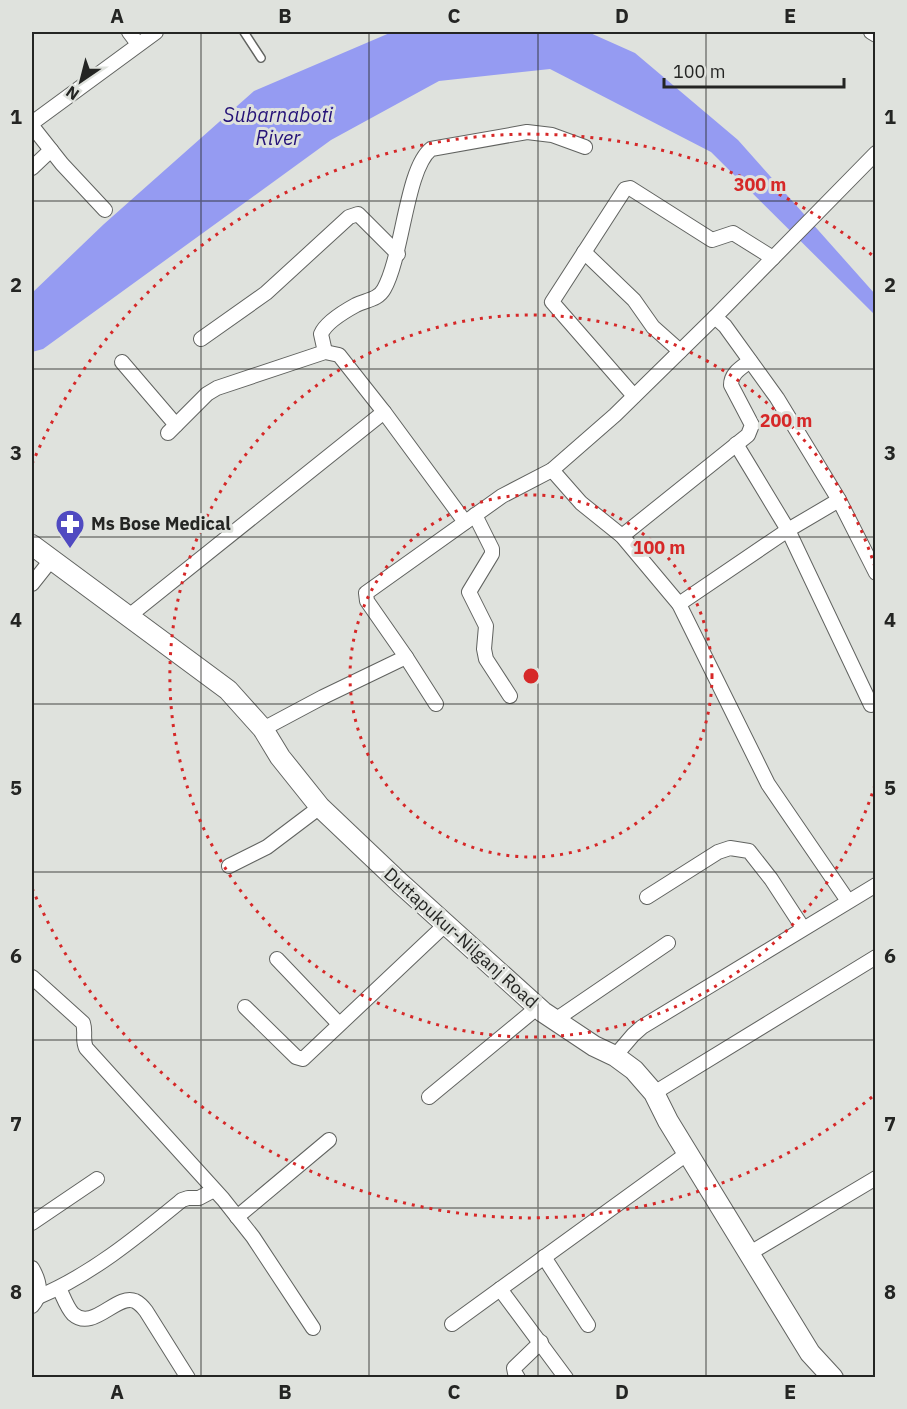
<svg xmlns="http://www.w3.org/2000/svg" width="907" height="1409" font-family="'IBM Plex Sans',sans-serif">
<style>
.water{fill:#959bf2}
.lines{fill:none;stroke-linecap:round;stroke-linejoin:round}
.service-casing{stroke:#616360;stroke-width:10}
.minor-casing{stroke:#616360;stroke-width:16}
.secondary-casing{stroke:#616360;stroke-width:22}
.service{stroke:#fff;stroke-width:7}
.minor{stroke:#fff;stroke-width:14}
.secondary{stroke:#fff;stroke-width:20}
.grid{fill:none;stroke:#242523;stroke-width:1.5;stroke-opacity:0.55}
.ring{fill:none;stroke:#d62828;stroke-width:3;stroke-dasharray:3 6}
.labels{text-anchor:middle;stroke-width:6;stroke-linejoin:round;paint-order:stroke}
.poi-label{font-size:18px;font-weight:bold;fill:#242523;stroke:#dfe2dd;text-anchor:start}
.street-label{font-size:18px;fill:#242523;stroke:#dfe2dd}
.water-label{font-size:20px;font-style:italic;fill:#251278;stroke:#dfe2dd}
.centre{fill:#d62828;stroke:#dfe2dd;stroke-width:3}
.ring-label{font-size:18px;text-anchor:middle;font-weight:bold;fill:#d62828;stroke:#dfe2dd;stroke-width:6;stroke-linejoin:round;paint-order:stroke}
.neatline{fill:none;stroke:#242523;stroke-width:2}
.grid-label{font-size:20px;text-anchor:middle;font-weight:bold;fill:#242523}
</style>
<rect width="100%" height="100%" fill="#dfe2dd"/>
<!-- water -->
<path class="water" d="M 392,32 L 588,32 L 635,53 L 738,140 L 875,294 L 875,315 L 711,152 L 550,69 L 439,81 L 331,140 L 43,349 L 32,352 L 32,293 L 104,224 L 254,91 Z"/>
<g class="lines">
<!-- service casing -->
<g class="service-casing">
<path id="service" d="M 244,32 L 261,58"/>
</g>
<!-- minor casing -->
<g class="minor-casing">
<g id="minor">
<path d="M 129,32 L 138,44"/>
<path d="M 871,32 L 876,35"/>
<path d="M 32,123 L 156,32"/>
<path d="M 32,126 L 62,164 L 105,210"/>
<path d="M 32,168 L 51,150"/>
<path d="M 584,252 L 634,300 L 653,327 L 680,351"/>
<path d="M 715,317 L 725,326 L 777,398 L 839,500 L 876,573"/>
<path d="M 201,339 L 266,293 L 349,217 L 358,214 L 398,254"/>
<path d="M 325,352 L 321,334 C 326,322 345,311 356,305 C 366,300 378,300 384,289 C 403,255 406,169 431,149 L 527,132 L 552,135 L 585,147"/>
<path d="M 122,362 L 176,425"/>
<path d="M 634,396 L 552,302 L 625,189 L 630,188 L 712,240 L 733,233 L 773,258"/>
<path d="M 168,433 L 207,394 L 217,388 L 325,352 L 339,355 L 384,412 L 465,522"/>
<path d="M 736,444 L 788,530 L 871,705"/>
<path d="M 552,470 L 581,503 L 622,536 L 679,604 L 768,784 L 848,901"/>
<path d="M 475,515 L 492,549 L 492,554 L 469,592 L 486,626 L 484,649 L 486,659 L 510,696"/>
<path d="M 622,536 L 748,435 L 752,425 L 731,385 C 731,373 741,368 750,361"/>
<path d="M 32,584 L 51,560"/>
<path d="M 679,604 L 788,530 L 839,500"/>
<path d="M 129,616 L 384,412"/>
<path d="M 436,704 L 406,657 L 367,601 L 366,593 L 502,496 L 552,470 L 615,415 L 715,317 L 876,153"/>
<path d="M 263,729 L 323,697 L 406,657"/>
<path d="M 229,866 L 267,847 L 320,807"/>
<path d="M 647,897 L 718,852 L 730,848 L 749,851 L 771,879 L 803,928"/>
<path d="M 277,959 L 339,1024"/>
<path d="M 32,977 L 83,1023 C 86,1032 82,1039 86,1048 L 223,1199 L 253,1237 L 313,1328"/>
<path d="M 245,1007 L 296,1057 L 303,1059 L 446,924"/>
<path d="M 555,1020 L 668,943"/>
<path d="M 615,1056 L 633,1035 L 642,1027 L 876,885"/>
<path d="M 654,1093 L 876,957"/>
<path d="M 429,1097 L 538,1007"/>
<path d="M 237,1217 L 329,1140"/>
<path d="M 32,1223 L 97,1179"/>
<path d="M 750,1253 L 876,1178"/>
<path d="M 544,1257 L 588,1325"/>
<path d="M 32,1268 C 39,1280 43,1294 32,1306"/>
<path d="M 59,1288 C 63,1296 67,1308 73,1314 C 93,1332 117,1293 135,1301 C 139,1303 143,1307 146,1311 L 188,1378"/>
<path d="M 500,1289 L 566,1378"/>
<path d="M 38,1297 C 91,1275 138,1236 182,1200 L 188,1198 L 199,1198 L 214,1190"/>
<path d="M 452,1324 L 688,1153"/>
<path d="M 518,1378 L 515,1373 L 514,1368 L 541,1342"/>
</g>
</g>
<!-- secondary casing -->
<g class="secondary-casing">
<path id="secondary" d="M 32,545 L 228,690 L 263,729 L 280,757 L 320,807 L 400,883 L 543,1012 L 594,1046 L 615,1056 L 634,1070 L 654,1093 L 668,1121 L 810,1353 L 833,1378"/>
</g>
<!-- service -->
<use href="#service" class="service"/>
<!-- minor -->
<use href="#minor" class="minor"/>
<!-- secondary -->
<use href="#secondary" class="secondary"/>
</g>
<!-- grid -->
<path class="grid" d="M 201,32 L 201,1378M 369,32 L 369,1378M 538,32 L 538,1378M 706,32 L 706,1378M 32,201 L 876,201M 32,369 L 876,369M 32,537 L 876,537M 32,704 L 876,704M 32,872 L 876,872M 32,1040 L 876,1040M 32,1208 L 876,1208"/>
<!-- distance rings -->
<g class="ring">
<circle cx="531" cy="676" r="181"/>
<path d="M875 785A361 361 0 1 1 875 567"/>
<path d="M872 1097A542 542 0 0 1 32 888M32 464A542 542 0 0 1 872 255"/>
</g>
<!-- icons -->
<defs>
<g id="pharmacy-pin" transform="scale(1.5)"><path d="M0 17L-7.5 6A9.5 9.5 0 1 1 7.5 6Z" fill="#504ac1" stroke="#dfe2dd"/><path d="M-2-6h4v4h4v4h-4v4h-4v-4h-4v-4h4Z" fill="#fff"/></g>
</defs>
<g fill-rule="evenodd">
<use href="#pharmacy-pin" x="70" y="524"/>
</g>
<g class="labels">
<!-- poi labels -->
<g class="poi-label">
<text x="91" y="530">Ms Bose Medical</text>
</g>
<!-- street labels -->
<g class="street-label">
<text transform="translate(461 938) rotate(42)" y="6">Duttapukur-Nilganj Road</text>
</g>
<!-- water labels -->
<g class="water-label">
<text x="278" y="122">Subarnaboti<tspan x="278" dy="23">River</tspan></text>
</g>
</g>
<circle cx="531" cy="676" r="9" class="centre"/>
<g class="ring-label">
<text x="760" y="191">300 m</text>
<text x="786" y="427">200 m</text>
<text x="659" y="554">100 m</text>
</g>
<!-- border -->
<rect width="907" height="1409" fill="none" stroke="#dfe2dd" stroke-width="66"/>
<!-- north arrow -->
<g transform="translate(81 81) rotate(215)" stroke="#dfe2dd" stroke-width="4.5" paint-order="stroke">
<path d="M0-4.5L10 22L0 15L-10 22Z" fill="#242523"/>
<text y="-9" font-size="16" font-weight="bold" text-anchor="middle" fill="#242523">N</text>
</g>
<!-- scale -->
<path d="M664 78v9h180v-9" fill="none" stroke="#242523" stroke-width="3"/>
<text x="673" y="78" font-size="18" fill="#242523" stroke="#dfe2dd" stroke-width="4.5" paint-order="stroke">100 m</text>
<rect x="33" y="33" width="841" height="1343" class="neatline"/>
<g class="grid-label">
<text x="117" y="23">A</text>
<text x="285" y="23">B</text>
<text x="454" y="23">C</text>
<text x="622" y="23">D</text>
<text x="790" y="23">E</text>
<text x="16" y="124">1</text>
<text x="890" y="124">1</text>
<text x="16" y="292">2</text>
<text x="890" y="292">2</text>
<text x="16" y="460">3</text>
<text x="890" y="460">3</text>
<text x="16" y="627">4</text>
<text x="890" y="627">4</text>
<text x="16" y="795">5</text>
<text x="890" y="795">5</text>
<text x="16" y="963">6</text>
<text x="890" y="963">6</text>
<text x="16" y="1131">7</text>
<text x="890" y="1131">7</text>
<text x="16" y="1299">8</text>
<text x="890" y="1299">8</text>
<text x="117" y="1399">A</text>
<text x="285" y="1399">B</text>
<text x="454" y="1399">C</text>
<text x="622" y="1399">D</text>
<text x="790" y="1399">E</text>
</g>
</svg>
